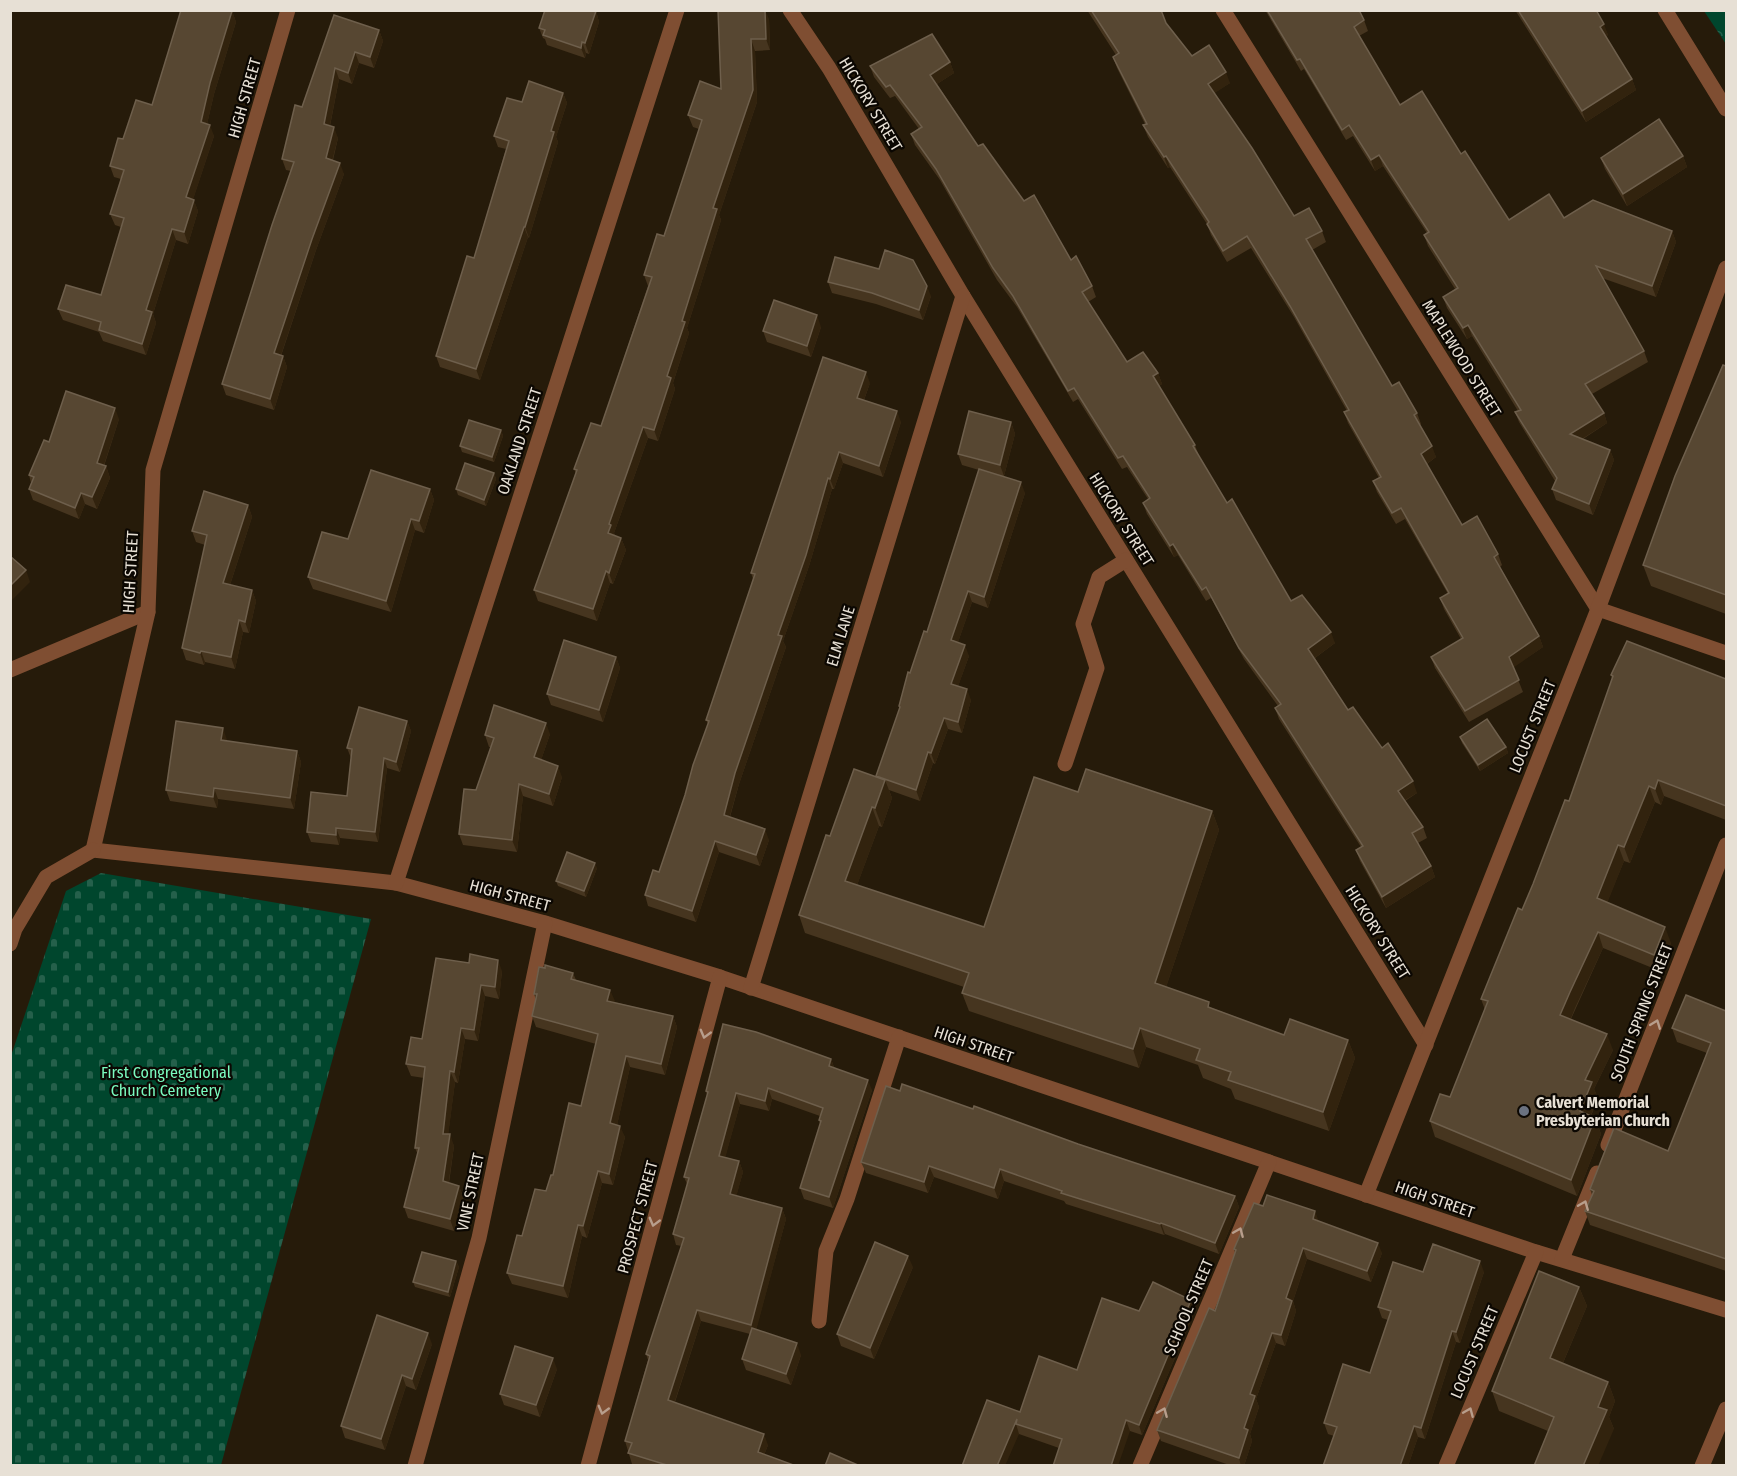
<svg xmlns="http://www.w3.org/2000/svg" width="1737" height="1476" font-family="'Fira Sans Condensed',sans-serif">
<style>
.cemetery{fill:url(#cemetery-stones)}
.park{fill:url(#park-crowns)}
.lines{fill:none;stroke-linecap:round;stroke-linejoin:round}
.minor{stroke:#7f4e32;stroke-width:15}
.wall{fill:#46351f}
.shaded-wall{fill:#32230e}
.building{fill:#574732;stroke:#6e5f4c;stroke-width:1.5}
.oneway{stroke:#b89e8c}
.worship-dot{fill:#6b7280;stroke:#0b0702;stroke-width:2}
.labels{text-anchor:middle;stroke-width:4.5;stroke-linejoin:round;paint-order:stroke}
.street-label{font-size:16px;fill:#e7e0d5;stroke:#0b0702}
.park-label{font-size:16px;fill:#7afbbf;stroke:#0b0702}
.poi-label{font-size:16px;font-weight:bold;fill:#e7e0d5;stroke:#0b0702;text-anchor:start}
</style>
<defs>
<pattern id="cemetery-stones" width="16" height="16" patternUnits="userSpaceOnUse" patternTransform="scale(1.5)"><rect width="16" height="16" fill="#00462d"/><path d="M2 7V4a2 2 0 0 1 4 0v3zM10 15v-3a2 2 0 0 1 4 0v3z" fill="#25604b"/></pattern>
<pattern id="park-crowns" width="20" height="18" patternUnits="userSpaceOnUse" patternTransform="scale(1.5)"><rect width="20" height="18" fill="#00462d"/><path d="M2 6a3 3 0 1 1 6 0M12 15a3 3 0 1 1 6 0" fill="none" stroke="#25604b"/></pattern>
</defs>
<rect width="100%" height="100%" fill="#261b0a"/>
<!-- cemetery -->
<path class="cemetery" d="M 101,873 L 371,919 L 221,1465 L 11,1465 L 11,1056 L 66,891 Z"/>
<!-- park -->
<path class="park" d="M 1704,11 L 1726,11 L 1726,44 Z"/>
<g class="lines">
<!-- minor -->
<g class="minor">
<path d="M 790,10 L 829,68 L 963,296 L 1426,1045"/>
<path d="M 1223,10 L 1598,609 L 1726,653"/>
<path d="M 1665,10 L 1726,109"/>
<path d="M 10,670 L 148,612"/>
<path d="M 1065,764 L 1097,668 L 1083,624 L 1099,577 L 1126,560"/>
<path d="M 93,850 L 396,883 L 545,923 L 720,977 L 1536,1252 L 1726,1310"/>
<path d="M 93,850 L 148,612 L 153,470 L 288,10"/>
<path d="M 396,883 L 677,10"/>
<path d="M 10,944 L 15,929 L 46,877 L 93,850"/>
<path d="M 751,988 L 963,296"/>
<path d="M 1608,1145 L 1726,845"/>
<path d="M 1366,1195 L 1598,609 L 1726,268"/>
<path d="M 1562,1259 L 1597,1173"/>
<path d="M 819,1321 L 826,1251 L 847,1199 L 899,1037"/>
<path d="M 415,1466 L 479,1238 L 545,923"/>
<path d="M 588,1466 L 720,977"/>
<path d="M 1140,1466 L 1269,1162"/>
<path d="M 1446,1466 L 1536,1252"/>
<path d="M 1702,1466 L 1726,1409"/>
</g>
</g>
<!-- wall -->
<g class="wall">
<path d="M 718,10 L 769,19 L 770,50 L 755,51 L 757,102 L 719,215 L 721,220 L 687,328 L 689,333 L 673,383 L 675,389 L 658,441 L 648,438 L 614,533 L 615,536 L 621,538 L 626,550 L 613,584 L 610,583 L 597,621 L 538,601 L 534,590 L 576,474 L 574,469 L 601,426 L 648,286 L 644,275 L 664,236 L 699,129 L 693,127 L 688,115 L 721,89 Z"/>
<path d="M 1087,10 L 1161,10 L 1166,23 L 1192,56 L 1230,83 L 1214,93 L 1294,216 L 1322,231 L 1326,242 L 1312,250 L 1392,386 L 1417,413 L 1421,424 L 1420,425 L 1436,457 L 1427,464 L 1462,525 L 1498,554 L 1502,565 L 1500,567 L 1539,636 L 1543,647 L 1513,667 L 1523,692 L 1469,722 L 1435,668 L 1431,657 L 1461,639 L 1444,609 L 1440,598 L 1448,594 L 1405,519 L 1396,524 L 1377,492 L 1373,481 L 1379,478 L 1348,423 L 1344,412 L 1347,411 L 1294,317 L 1251,248 L 1227,262 L 1211,235 L 1207,224 L 1170,167 L 1168,168 L 1148,137 L 1143,125 L 1145,124 L 1117,68 L 1113,57 L 1116,55 Z"/>
<path d="M 1265,10 L 1359,10 L 1364,20 L 1368,31 L 1359,36 L 1400,105 L 1461,154 L 1509,220 L 1564,218 L 1672,231 L 1676,242 L 1656,297 L 1602,278 L 1644,351 L 1648,362 L 1592,394 L 1604,413 L 1607,423 L 1583,439 L 1610,450 L 1614,460 L 1593,515 L 1556,500 L 1552,489 L 1555,481 L 1519,422 L 1515,412 L 1518,411 L 1472,336 L 1467,339 L 1447,308 L 1443,297 L 1455,289 L 1428,246 L 1424,235 L 1427,233 L 1383,166 L 1375,171 L 1353,136 L 1346,140 L 1304,69 L 1301,71 Z"/>
<path d="M 1515,10 L 1596,10 L 1608,35 L 1606,36 L 1632,79 L 1636,90 L 1586,122 Z"/>
<path d="M 232,11 L 236,22 L 214,94 L 207,124 L 214,136 L 193,199 L 198,211 L 188,244 L 176,240 L 153,314 L 156,323 L 146,355 L 103,341 L 99,332 L 63,320 L 58,309 L 101,295 L 121,227 L 115,225 L 110,214 L 121,179 L 114,177 L 110,166 L 123,139 Z"/>
<path d="M 596,11 L 599,22 L 589,54 L 586,53 L 585,58 L 547,45 L 545,39 L 543,38 L 539,28 Z"/>
<path d="M 334,15 L 379,30 L 383,41 L 374,68 L 359,63 L 352,84 L 339,79 L 330,126 L 338,138 L 333,160 L 344,174 L 316,250 L 281,356 L 283,356 L 287,367 L 274,410 L 226,395 L 222,384 L 291,171 L 286,170 L 282,159 L 302,107 Z"/>
<path d="M 950,62 L 954,73 L 937,84 L 978,146 L 1024,201 L 1092,286 L 1096,297 L 1088,302 L 1127,362 L 1158,373 L 1162,384 L 1159,386 L 1195,445 L 1199,456 L 1227,503 L 1291,601 L 1335,643 L 1315,658 L 1348,710 L 1382,748 L 1417,793 L 1405,801 L 1423,827 L 1427,838 L 1418,843 L 1431,866 L 1435,877 L 1386,908 L 1360,861 L 1356,850 L 1361,847 L 1279,719 L 1275,708 L 1278,706 L 1244,659 L 1211,598 L 1206,601 L 1178,555 L 1174,557 L 1147,514 L 1143,503 L 1148,499 L 1127,467 L 1122,469 L 1078,399 L 1073,402 L 1017,307 L 997,280 L 940,180 L 915,145 L 911,134 L 919,129 L 895,96 L 890,98 L 874,77 L 870,66 Z"/>
<path d="M 563,93 L 567,103 L 556,137 L 558,142 L 529,238 L 528,237 L 480,380 L 440,367 L 436,356 L 474,258 L 506,149 L 498,147 L 494,136 L 522,102 Z"/>
<path d="M 1683,156 L 1687,167 L 1627,206 L 1605,169 L 1601,158 Z"/>
<path d="M 828,282 L 931,296 L 923,320 L 876,304 L 832,293 Z"/>
<path d="M 821,327 L 811,357 L 767,342 L 763,331 Z"/>
<path d="M 1726,366 L 1726,614 L 1651,586 L 1643,565 Z"/>
<path d="M 870,383 L 864,400 L 901,422 L 883,477 L 843,463 L 834,489 L 832,489 L 809,566 L 783,641 L 786,647 L 739,784 L 730,817 L 769,840 L 760,866 L 719,852 L 696,922 L 648,906 L 645,895 L 659,872 L 685,795 L 708,724 L 706,720 L 753,579 L 751,573 Z"/>
<path d="M 119,419 L 104,466 L 106,466 L 110,478 L 97,509 L 85,504 L 79,519 L 33,500 L 29,489 L 31,483 L 29,475 L 49,442 Z"/>
<path d="M 1011,422 L 1015,434 L 1004,476 L 1025,493 L 988,608 L 972,602 L 958,642 L 969,656 L 958,686 L 971,700 L 962,733 L 948,729 L 935,764 L 933,763 L 920,801 L 889,790 L 892,798 L 882,827 L 879,826 L 857,885 L 984,927 L 1078,792 L 1212,811 L 1219,830 L 1166,987 L 1212,1008 L 1284,1035 L 1348,1040 L 1355,1058 L 1329,1131 L 1235,1099 L 1231,1089 L 1203,1078 L 1198,1065 L 1146,1047 L 1139,1068 L 969,1011 L 962,993 L 964,987 L 805,933 L 799,915 L 830,836 L 876,776 L 900,709 L 899,706 L 927,632 L 979,470 L 962,465 L 958,454 Z"/>
<path d="M 501,430 L 503,436 L 494,462 L 462,452 L 460,446 Z"/>
<path d="M 494,473 L 496,479 L 486,506 L 458,495 L 456,489 Z"/>
<path d="M 430,489 L 434,500 L 424,533 L 415,530 L 391,612 L 313,589 L 308,577 L 348,539 Z"/>
<path d="M 248,505 L 252,517 L 230,585 L 252,590 L 256,601 L 249,633 L 243,632 L 235,669 L 205,662 L 204,665 L 186,660 L 182,648 L 205,545 L 196,542 L 192,531 Z"/>
<path d="M 616,657 L 620,668 L 603,722 L 551,705 L 547,694 Z"/>
<path d="M 1611,675 L 1726,679 L 1726,820 L 1664,796 L 1661,805 L 1655,802 L 1630,863 L 1624,861 L 1607,902 L 1671,943 L 1660,971 L 1603,948 L 1571,1019 L 1613,1050 L 1594,1089 L 1598,1098 L 1591,1116 L 1595,1118 L 1601,1134 L 1577,1196 L 1435,1137 L 1430,1121 L 1450,1097 L 1485,1010 L 1481,999 L 1522,910 L 1569,801 L 1612,679 Z"/>
<path d="M 407,721 L 411,731 L 400,772 L 387,768 L 378,842 L 340,838 L 339,845 L 311,842 L 307,832 L 347,796 L 351,758 L 347,748 Z"/>
<path d="M 550,734 L 541,760 L 562,777 L 553,806 L 523,796 L 517,852 L 463,845 L 459,834 L 476,790 L 491,747 L 489,747 L 485,735 Z"/>
<path d="M 1460,737 L 1506,747 L 1508,753 L 1480,771 L 1462,743 Z"/>
<path d="M 227,740 L 227,741 L 297,751 L 301,762 L 294,809 L 218,799 L 217,808 L 170,801 L 166,790 Z"/>
<path d="M 597,868 L 586,897 L 558,886 L 556,881 Z"/>
<path d="M 469,963 L 502,971 L 499,999 L 485,996 L 478,1041 L 465,1039 L 458,1083 L 455,1082 L 448,1134 L 454,1146 L 449,1183 L 459,1186 L 463,1197 L 454,1231 L 408,1218 L 404,1207 L 418,1155 L 415,1148 L 424,1078 L 411,1076 L 406,1064 Z"/>
<path d="M 573,973 L 576,980 L 610,990 L 614,1002 L 673,1016 L 677,1027 L 665,1075 L 630,1067 L 617,1125 L 625,1137 L 613,1185 L 602,1183 L 587,1238 L 582,1236 L 568,1298 L 512,1284 L 507,1273 L 522,1236 L 546,1191 L 581,1106 L 596,1044 L 536,1027 L 532,1016 L 536,1000 L 534,994 Z"/>
<path d="M 1726,1011 L 1726,1271 L 1590,1225 L 1585,1211 L 1592,1195 L 1590,1189 L 1668,1151 L 1707,1053 L 1677,1042 L 1672,1028 Z"/>
<path d="M 831,1059 L 834,1067 L 872,1090 L 833,1208 L 804,1199 L 800,1188 L 820,1124 L 819,1120 L 820,1116 L 772,1099 L 769,1111 L 740,1104 L 725,1157 L 739,1161 L 743,1172 L 736,1196 L 782,1208 L 786,1219 L 756,1329 L 801,1355 L 791,1385 L 746,1370 L 742,1359 L 750,1334 L 701,1321 L 675,1402 L 768,1445 L 764,1455 L 796,1466 L 638,1466 L 632,1464 L 625,1441 L 648,1360 L 646,1354 L 682,1246 L 676,1245 L 673,1234 L 687,1184 L 684,1177 L 707,1095 L 706,1091 Z"/>
<path d="M 900,1091 L 973,1109 L 1235,1196 L 1239,1207 L 1219,1254 L 1165,1234 L 1164,1235 L 1066,1204 L 1064,1201 L 1004,1181 L 998,1199 L 934,1177 L 928,1193 L 866,1173 L 861,1162 Z"/>
<path d="M 1263,1206 L 1319,1221 L 1382,1253 L 1371,1282 L 1307,1259 L 1293,1301 L 1296,1311 L 1285,1346 L 1276,1343 L 1256,1399 L 1259,1407 L 1250,1434 L 1252,1441 L 1244,1466 L 1232,1466 L 1161,1441 L 1157,1430 L 1215,1311 L 1235,1253 L 1234,1249 Z"/>
<path d="M 456,1261 L 459,1267 L 450,1297 L 415,1287 L 413,1282 Z"/>
<path d="M 913,1267 L 874,1359 L 841,1346 L 837,1334 Z"/>
<path d="M 1423,1272 L 1484,1272 L 1460,1343 L 1456,1342 L 1425,1439 L 1418,1437 L 1408,1466 L 1323,1466 L 1334,1436 L 1328,1434 L 1324,1423 L 1370,1373 L 1388,1320 L 1382,1318 L 1378,1307 Z"/>
<path d="M 1579,1287 L 1587,1306 L 1563,1363 L 1608,1382 L 1615,1401 L 1609,1417 L 1614,1429 L 1548,1431 L 1499,1411 L 1492,1391 Z"/>
<path d="M 1139,1311 L 1195,1311 L 1142,1435 L 1130,1431 L 1059,1448 L 1019,1434 L 962,1466 L 1020,1412 L 1077,1370 Z"/>
<path d="M 432,1344 L 416,1390 L 406,1386 L 385,1450 L 345,1438 L 341,1426 Z"/>
<path d="M 557,1369 L 540,1417 L 504,1405 L 500,1394 Z"/>
</g>
<!-- shaded-wall -->
<g class="shaded-wall">
<path d="M 765,10 L 769,19 L 770,50 L 766,39 Z"/>
<path d="M 232,11 L 236,22 L 214,94 L 205,133 L 201,122 L 210,83 Z"/>
<path d="M 596,11 L 599,22 L 589,54 L 585,43 Z"/>
<path d="M 1604,24 L 1608,35 L 1604,38 L 1600,27 Z"/>
<path d="M 379,30 L 383,41 L 374,68 L 370,57 Z"/>
<path d="M 751,39 L 755,51 L 757,102 L 719,215 L 721,220 L 687,328 L 689,333 L 673,383 L 675,389 L 658,441 L 654,430 L 682,321 L 713,208 Z"/>
<path d="M 582,42 L 586,53 L 585,58 L 581,48 Z"/>
<path d="M 355,52 L 359,63 L 352,84 L 348,73 Z"/>
<path d="M 950,62 L 954,73 L 934,86 L 930,75 Z"/>
<path d="M 335,68 L 339,79 L 328,135 L 324,124 Z"/>
<path d="M 1226,72 L 1230,83 L 1212,95 L 1208,84 Z"/>
<path d="M 1632,79 L 1636,90 L 1586,122 L 1582,111 Z"/>
<path d="M 563,93 L 567,103 L 556,137 L 558,142 L 529,238 L 525,227 L 551,131 Z"/>
<path d="M 210,125 L 214,136 L 190,209 L 186,197 Z"/>
<path d="M 334,127 L 338,138 L 330,169 L 326,158 Z"/>
<path d="M 1379,155 L 1383,166 L 1375,171 L 1371,160 Z"/>
<path d="M 1166,156 L 1170,167 L 1168,168 L 1164,157 Z"/>
<path d="M 1683,156 L 1687,167 L 1627,206 L 1623,194 Z"/>
<path d="M 340,163 L 344,174 L 316,250 L 278,364 L 274,353 L 312,239 Z"/>
<path d="M 194,200 L 198,211 L 188,244 L 184,232 Z"/>
<path d="M 524,227 L 528,237 L 480,380 L 476,369 Z"/>
<path d="M 172,229 L 176,240 L 153,314 L 156,323 L 146,355 L 142,344 L 146,310 Z"/>
<path d="M 1672,231 L 1676,242 L 1656,297 L 1652,286 Z"/>
<path d="M 927,286 L 931,296 L 923,320 L 919,310 Z"/>
<path d="M 817,315 L 821,327 L 811,357 L 807,346 Z"/>
<path d="M 1468,325 L 1472,336 L 1467,339 L 1463,328 Z"/>
<path d="M 283,356 L 287,367 L 274,410 L 270,399 Z"/>
<path d="M 866,372 L 870,383 L 861,408 L 857,398 Z"/>
<path d="M 1158,373 L 1162,384 L 1157,387 L 1153,376 Z"/>
<path d="M 115,408 L 119,419 L 101,474 L 97,463 Z"/>
<path d="M 897,411 L 901,422 L 883,477 L 879,466 Z"/>
<path d="M 1604,413 L 1607,423 L 1574,444 L 1570,434 Z"/>
<path d="M 1011,422 L 1015,434 L 1004,476 L 1000,465 Z"/>
<path d="M 643,427 L 648,438 L 614,533 L 615,536 L 608,533 L 609,524 Z"/>
<path d="M 501,430 L 503,436 L 494,462 L 492,457 Z"/>
<path d="M 1432,446 L 1436,457 L 1425,465 L 1421,454 Z"/>
<path d="M 1610,450 L 1614,460 L 1593,515 L 1589,504 Z"/>
<path d="M 839,452 L 843,463 L 834,489 L 830,479 Z"/>
<path d="M 106,466 L 110,478 L 97,509 L 92,497 Z"/>
<path d="M 494,473 L 496,479 L 486,506 L 484,500 Z"/>
<path d="M 828,478 L 832,489 L 809,566 L 783,641 L 786,647 L 739,784 L 727,826 L 724,815 L 735,773 L 778,635 Z"/>
<path d="M 1021,482 L 1025,493 L 988,608 L 984,597 Z"/>
<path d="M 430,489 L 434,500 L 424,533 L 419,521 Z"/>
<path d="M 81,493 L 85,504 L 79,519 L 75,508 Z"/>
<path d="M 248,505 L 252,517 L 227,594 L 223,583 Z"/>
<path d="M 411,519 L 415,530 L 391,612 L 386,601 Z"/>
<path d="M 621,538 L 626,550 L 613,584 L 609,573 Z"/>
<path d="M 1173,544 L 1178,555 L 1174,557 L 1170,546 Z"/>
<path d="M 26,570 L 30,582 L 10,602 L 10,586 Z"/>
<path d="M 606,571 L 610,583 L 597,621 L 593,609 Z"/>
<path d="M 252,590 L 256,601 L 249,633 L 245,622 Z"/>
<path d="M 968,591 L 972,602 L 955,651 L 951,640 Z"/>
<path d="M 239,620 L 243,632 L 235,669 L 231,657 Z"/>
<path d="M 1331,632 L 1335,643 L 1312,660 L 1308,649 Z"/>
<path d="M 1539,636 L 1543,647 L 1513,668 L 1509,657 Z"/>
<path d="M 965,645 L 969,656 L 955,695 L 951,684 Z"/>
<path d="M 201,651 L 205,662 L 204,665 L 200,653 Z"/>
<path d="M 616,657 L 620,668 L 603,722 L 599,710 Z"/>
<path d="M 967,689 L 971,700 L 962,733 L 958,722 Z"/>
<path d="M 944,718 L 948,729 L 935,764 L 931,753 Z"/>
<path d="M 407,721 L 411,731 L 400,772 L 396,762 Z"/>
<path d="M 546,723 L 550,734 L 538,769 L 534,757 Z"/>
<path d="M 223,728 L 227,740 L 225,751 L 221,740 Z"/>
<path d="M 1506,747 L 1508,753 L 1480,771 L 1478,765 Z"/>
<path d="M 297,751 L 301,762 L 294,809 L 290,798 Z"/>
<path d="M 928,752 L 933,763 L 920,801 L 916,790 Z"/>
<path d="M 384,758 L 387,768 L 378,842 L 375,832 Z"/>
<path d="M 558,766 L 562,777 L 553,806 L 549,794 Z"/>
<path d="M 885,780 L 892,798 L 882,827 L 875,808 Z"/>
<path d="M 1658,780 L 1664,796 L 1661,805 L 1655,789 Z"/>
<path d="M 1413,781 L 1417,793 L 1402,802 L 1398,791 Z"/>
<path d="M 519,784 L 523,796 L 517,852 L 512,840 Z"/>
<path d="M 1649,786 L 1655,802 L 1630,863 L 1624,847 Z"/>
<path d="M 214,788 L 218,799 L 217,808 L 213,797 Z"/>
<path d="M 872,807 L 879,826 L 852,899 L 845,881 Z"/>
<path d="M 1212,811 L 1219,830 L 1161,1002 L 1155,983 Z"/>
<path d="M 336,828 L 340,838 L 339,845 L 336,835 Z"/>
<path d="M 765,829 L 769,840 L 760,866 L 756,855 Z"/>
<path d="M 715,841 L 719,852 L 696,922 L 692,911 Z"/>
<path d="M 1618,845 L 1624,861 L 1603,914 L 1597,898 Z"/>
<path d="M 595,863 L 597,868 L 586,897 L 584,891 Z"/>
<path d="M 1431,866 L 1435,877 L 1386,908 L 1382,897 Z"/>
<path d="M 1665,927 L 1671,943 L 1660,971 L 1654,955 Z"/>
<path d="M 1598,932 L 1603,948 L 1575,1008 L 1566,1031 L 1560,1015 L 1570,992 Z"/>
<path d="M 498,960 L 502,971 L 499,999 L 495,987 Z"/>
<path d="M 481,985 L 485,996 L 478,1041 L 474,1030 Z"/>
<path d="M 610,990 L 615,1001 L 611,1012 L 607,1001 Z"/>
<path d="M 673,1016 L 677,1027 L 665,1075 L 661,1064 Z"/>
<path d="M 461,1028 L 465,1039 L 458,1083 L 454,1072 Z"/>
<path d="M 1140,1028 L 1146,1047 L 1139,1068 L 1133,1049 Z"/>
<path d="M 1607,1034 L 1613,1050 L 1594,1089 L 1598,1098 L 1586,1127 L 1580,1111 L 1585,1080 Z"/>
<path d="M 1348,1040 L 1355,1058 L 1329,1131 L 1323,1112 Z"/>
<path d="M 626,1056 L 630,1067 L 615,1135 L 610,1123 Z"/>
<path d="M 831,1059 L 835,1070 L 829,1066 Z"/>
<path d="M 450,1071 L 455,1082 L 447,1145 L 443,1134 Z"/>
<path d="M 868,1080 L 872,1090 L 833,1208 L 829,1197 Z"/>
<path d="M 768,1088 L 772,1099 L 769,1111 L 765,1101 Z"/>
<path d="M 736,1093 L 740,1104 L 723,1166 L 719,1156 Z"/>
<path d="M 1595,1118 L 1601,1134 L 1577,1196 L 1571,1180 Z"/>
<path d="M 620,1126 L 625,1137 L 613,1185 L 609,1174 Z"/>
<path d="M 450,1134 L 454,1146 L 447,1193 L 443,1181 Z"/>
<path d="M 739,1161 L 743,1172 L 734,1205 L 730,1194 Z"/>
<path d="M 929,1166 L 934,1177 L 928,1193 L 924,1182 Z"/>
<path d="M 1000,1169 L 1004,1181 L 998,1199 L 994,1188 Z"/>
<path d="M 598,1171 L 602,1183 L 587,1238 L 583,1226 Z"/>
<path d="M 459,1186 L 463,1197 L 454,1231 L 450,1219 Z"/>
<path d="M 1235,1196 L 1239,1207 L 1219,1254 L 1215,1243 Z"/>
<path d="M 782,1208 L 786,1219 L 755,1335 L 751,1325 Z"/>
<path d="M 1315,1211 L 1319,1222 L 1313,1219 Z"/>
<path d="M 1161,1223 L 1165,1234 L 1164,1235 L 1160,1224 Z"/>
<path d="M 578,1225 L 582,1236 L 568,1298 L 563,1286 Z"/>
<path d="M 1378,1243 L 1382,1253 L 1371,1282 L 1367,1271 Z"/>
<path d="M 1303,1248 L 1307,1259 L 1293,1301 L 1296,1311 L 1285,1346 L 1281,1335 L 1286,1298 Z"/>
<path d="M 908,1256 L 913,1267 L 874,1359 L 870,1348 Z"/>
<path d="M 456,1261 L 459,1267 L 450,1297 L 448,1292 Z"/>
<path d="M 1480,1261 L 1484,1272 L 1460,1343 L 1456,1332 Z"/>
<path d="M 1579,1287 L 1587,1306 L 1557,1377 L 1550,1358 Z"/>
<path d="M 1191,1300 L 1195,1311 L 1142,1435 L 1139,1425 Z"/>
<path d="M 697,1310 L 701,1321 L 672,1410 L 668,1400 Z"/>
<path d="M 1452,1331 L 1456,1342 L 1425,1439 L 1421,1428 Z"/>
<path d="M 428,1333 L 432,1344 L 416,1390 L 412,1379 Z"/>
<path d="M 1272,1333 L 1276,1343 L 1256,1399 L 1259,1407 L 1250,1434 L 1252,1441 L 1244,1466 L 1241,1466 L 1239,1458 L 1250,1394 Z"/>
<path d="M 797,1343 L 801,1355 L 791,1385 L 786,1374 Z"/>
<path d="M 553,1358 L 557,1369 L 540,1417 L 536,1405 Z"/>
<path d="M 402,1375 L 406,1386 L 385,1450 L 381,1439 Z"/>
<path d="M 1608,1382 L 1615,1401 L 1609,1417 L 1614,1429 L 1598,1466 L 1583,1466 L 1598,1407 Z"/>
<path d="M 1017,1419 L 1016,1424 L 1019,1434 L 1005,1466 L 997,1466 Z"/>
<path d="M 1126,1420 L 1130,1431 L 1118,1466 L 1111,1466 Z"/>
<path d="M 1414,1426 L 1418,1437 L 1408,1466 L 1400,1466 Z"/>
<path d="M 764,1434 L 768,1445 L 761,1463 L 758,1452 Z"/>
</g>
<!-- building -->
<g class="building">
<path d="M 181,10 L 232,11 L 210,83 L 201,122 L 210,125 L 186,197 L 194,200 L 184,232 L 172,229 L 146,310 L 152,312 L 142,344 L 99,330 L 101,322 L 58,309 L 66,285 L 101,295 L 124,218 L 110,214 L 124,170 L 110,166 L 118,138 L 123,139 L 136,100 L 152,105 Z"/>
<path d="M 545,10 L 593,10 L 596,11 L 585,43 L 582,42 L 581,48 L 543,35 L 545,30 L 539,28 Z"/>
<path d="M 718,10 L 765,10 L 766,39 L 751,39 L 753,90 L 713,208 L 717,209 L 682,321 L 685,322 L 667,376 L 671,378 L 654,430 L 643,427 L 609,524 L 611,525 L 608,533 L 621,538 L 609,573 L 606,571 L 593,609 L 534,590 L 577,470 L 574,469 L 591,423 L 601,426 L 652,277 L 644,275 L 657,234 L 664,236 L 702,120 L 688,115 L 700,81 L 721,89 Z"/>
<path d="M 1091,10 L 1161,10 L 1166,23 L 1192,56 L 1209,45 L 1226,72 L 1208,84 L 1252,148 L 1294,216 L 1309,208 L 1322,231 L 1306,239 L 1392,386 L 1399,382 L 1417,413 L 1414,415 L 1432,446 L 1421,454 L 1462,525 L 1477,516 L 1498,554 L 1494,557 L 1539,636 L 1509,657 L 1519,680 L 1465,711 L 1431,657 L 1463,638 L 1440,598 L 1449,593 L 1401,508 L 1392,513 L 1373,481 L 1381,477 L 1344,412 L 1349,410 L 1290,306 L 1247,236 L 1223,251 L 1207,224 L 1209,222 L 1166,156 L 1164,157 L 1143,125 L 1147,124 L 1113,57 L 1119,53 Z"/>
<path d="M 1267,10 L 1359,10 L 1364,20 L 1354,27 L 1400,105 L 1422,91 L 1461,154 L 1465,151 L 1509,220 L 1549,194 L 1564,218 L 1593,200 L 1672,231 L 1652,286 L 1596,266 L 1644,351 L 1585,384 L 1604,413 L 1570,434 L 1610,450 L 1589,504 L 1552,489 L 1557,478 L 1515,412 L 1521,410 L 1468,325 L 1463,328 L 1443,297 L 1458,288 L 1424,235 L 1429,232 L 1379,155 L 1371,160 L 1349,125 L 1342,130 L 1300,59 L 1297,60 Z"/>
<path d="M 1518,10 L 1596,10 L 1604,24 L 1600,27 L 1632,79 L 1582,111 Z"/>
<path d="M 334,15 L 379,30 L 370,57 L 355,52 L 348,73 L 335,68 L 324,124 L 334,127 L 326,158 L 340,163 L 312,239 L 274,353 L 283,356 L 270,399 L 222,384 L 272,225 L 294,162 L 282,159 L 295,105 L 302,107 Z"/>
<path d="M 932,34 L 950,62 L 930,75 L 978,146 L 983,144 L 1024,201 L 1034,195 L 1071,260 L 1076,256 L 1092,286 L 1082,292 L 1127,362 L 1143,352 L 1158,373 L 1153,376 L 1195,445 L 1193,446 L 1227,503 L 1232,499 L 1291,601 L 1302,595 L 1331,632 L 1308,649 L 1348,710 L 1353,707 L 1382,748 L 1388,743 L 1413,781 L 1398,791 L 1423,827 L 1412,833 L 1431,866 L 1382,897 L 1356,850 L 1363,846 L 1275,708 L 1281,704 L 1239,648 L 1206,587 L 1202,590 L 1173,544 L 1170,546 L 1143,503 L 1150,498 L 1123,456 L 1118,458 L 1074,388 L 1068,391 L 1013,296 L 993,268 L 936,169 L 911,134 L 922,127 L 890,85 L 886,87 L 870,66 Z"/>
<path d="M 529,81 L 563,93 L 551,131 L 554,132 L 525,227 L 524,227 L 476,369 L 436,356 L 467,256 L 474,258 L 509,141 L 494,136 L 507,98 L 522,102 Z"/>
<path d="M 1659,119 L 1683,156 L 1623,194 L 1601,158 Z"/>
<path d="M 885,250 L 913,260 L 927,286 L 919,310 L 872,293 L 828,282 L 835,257 L 879,269 Z"/>
<path d="M 774,300 L 817,315 L 807,346 L 763,331 Z"/>
<path d="M 823,357 L 866,372 L 857,398 L 897,411 L 879,466 L 839,452 L 830,479 L 828,478 L 806,555 L 778,635 L 782,636 L 735,773 L 724,815 L 765,829 L 756,855 L 715,841 L 692,911 L 645,895 L 653,870 L 659,872 L 685,795 L 693,765 L 709,721 L 706,720 L 755,574 L 751,573 Z"/>
<path d="M 1723,365 L 1726,366 L 1726,595 L 1643,565 L 1675,476 Z"/>
<path d="M 66,391 L 115,408 L 97,463 L 106,466 L 92,497 L 81,493 L 75,508 L 29,489 L 34,477 L 29,475 L 44,440 L 49,442 Z"/>
<path d="M 969,411 L 1011,422 L 1000,465 L 958,454 Z"/>
<path d="M 469,420 L 501,430 L 492,457 L 460,446 Z"/>
<path d="M 465,463 L 494,473 L 484,500 L 456,489 Z"/>
<path d="M 979,469 L 1021,482 L 984,597 L 968,591 L 951,640 L 965,645 L 951,684 L 967,689 L 958,722 L 944,718 L 931,753 L 928,752 L 916,790 L 876,776 L 900,707 L 899,706 L 908,672 L 910,673 L 924,631 L 927,632 Z"/>
<path d="M 371,470 L 430,489 L 419,521 L 411,519 L 386,601 L 308,577 L 322,532 L 348,539 Z"/>
<path d="M 204,491 L 248,505 L 223,583 L 252,590 L 245,622 L 239,620 L 231,657 L 201,651 L 200,653 L 182,648 L 207,535 L 192,531 Z"/>
<path d="M 10,556 L 26,570 L 10,586 Z"/>
<path d="M 564,640 L 616,657 L 599,710 L 547,694 Z"/>
<path d="M 1627,641 L 1726,679 L 1726,806 L 1658,780 L 1655,789 L 1649,786 L 1624,847 L 1618,845 L 1597,898 L 1665,927 L 1654,955 L 1598,932 L 1570,992 L 1560,1015 L 1607,1034 L 1585,1080 L 1592,1082 L 1580,1111 L 1595,1118 L 1571,1180 L 1430,1121 L 1440,1094 L 1450,1097 L 1488,1001 L 1481,999 L 1518,908 L 1522,910 L 1533,884 L 1565,800 L 1569,801 L 1613,676 L 1611,675 Z"/>
<path d="M 494,705 L 546,723 L 534,757 L 558,766 L 549,794 L 519,784 L 512,840 L 459,834 L 464,789 L 476,790 L 494,738 L 485,735 Z"/>
<path d="M 359,707 L 407,721 L 396,762 L 384,758 L 375,832 L 336,828 L 336,835 L 307,832 L 311,792 L 347,796 L 352,749 L 347,748 Z"/>
<path d="M 1487,719 L 1506,747 L 1478,765 L 1460,737 Z"/>
<path d="M 176,721 L 223,728 L 221,740 L 297,751 L 290,798 L 214,788 L 213,797 L 166,790 Z"/>
<path d="M 854,769 L 885,780 L 875,808 L 872,807 L 845,881 L 984,927 L 1034,777 L 1078,792 L 1086,769 L 1212,811 L 1155,983 L 1209,1002 L 1208,1007 L 1284,1035 L 1290,1019 L 1348,1040 L 1323,1112 L 1228,1080 L 1231,1072 L 1196,1060 L 1200,1049 L 1140,1028 L 1133,1049 L 962,993 L 969,973 L 799,915 L 826,835 L 830,836 Z"/>
<path d="M 567,852 L 595,863 L 584,891 L 556,881 Z"/>
<path d="M 470,954 L 498,960 L 495,987 L 481,985 L 474,1030 L 461,1028 L 454,1072 L 450,1071 L 443,1134 L 450,1134 L 443,1181 L 459,1186 L 450,1219 L 404,1207 L 419,1148 L 415,1148 L 425,1067 L 406,1064 L 411,1037 L 422,1039 L 436,958 L 469,963 Z"/>
<path d="M 545,965 L 573,973 L 571,979 L 610,990 L 607,1001 L 673,1016 L 661,1064 L 626,1056 L 610,1123 L 620,1126 L 609,1174 L 598,1171 L 583,1226 L 578,1225 L 563,1286 L 507,1273 L 517,1235 L 522,1236 L 535,1189 L 546,1191 L 551,1175 L 553,1175 L 569,1103 L 581,1106 L 598,1034 L 532,1016 L 537,994 L 534,994 L 539,967 L 545,968 Z"/>
<path d="M 1686,995 L 1726,1011 L 1726,1259 L 1585,1211 L 1594,1191 L 1590,1189 L 1614,1128 L 1668,1151 L 1711,1043 L 1672,1028 Z"/>
<path d="M 723,1024 L 756,1032 L 831,1059 L 829,1066 L 868,1080 L 829,1197 L 800,1188 L 821,1121 L 819,1120 L 823,1108 L 768,1088 L 765,1101 L 736,1093 L 719,1156 L 739,1161 L 730,1194 L 782,1208 L 751,1325 L 697,1310 L 668,1400 L 764,1434 L 758,1452 L 796,1466 L 670,1466 L 628,1453 L 632,1443 L 625,1441 L 650,1356 L 646,1354 L 684,1238 L 673,1234 L 689,1178 L 684,1177 L 708,1092 L 706,1091 Z"/>
<path d="M 902,1084 L 973,1109 L 974,1106 L 1078,1144 L 1235,1196 L 1215,1243 L 1161,1223 L 1160,1224 L 1061,1193 L 1062,1191 L 1000,1169 L 994,1188 L 929,1166 L 924,1182 L 861,1162 L 886,1086 L 900,1091 Z"/>
<path d="M 1267,1195 L 1315,1211 L 1313,1219 L 1378,1243 L 1367,1271 L 1303,1248 L 1286,1298 L 1292,1301 L 1281,1335 L 1272,1333 L 1250,1394 L 1255,1396 L 1244,1428 L 1248,1430 L 1239,1458 L 1157,1430 L 1209,1308 L 1215,1311 L 1236,1250 L 1234,1249 L 1254,1203 L 1263,1206 Z"/>
<path d="M 875,1242 L 908,1256 L 870,1348 L 837,1334 Z"/>
<path d="M 1433,1244 L 1480,1261 L 1456,1332 L 1452,1331 L 1421,1428 L 1414,1426 L 1400,1466 L 1323,1466 L 1337,1427 L 1324,1423 L 1343,1364 L 1370,1373 L 1391,1311 L 1378,1307 L 1393,1262 L 1423,1272 Z"/>
<path d="M 422,1252 L 456,1261 L 448,1292 L 413,1282 Z"/>
<path d="M 1539,1271 L 1579,1287 L 1550,1358 L 1608,1382 L 1598,1407 L 1607,1410 L 1583,1466 L 1534,1466 L 1554,1417 L 1492,1391 Z"/>
<path d="M 1153,1282 L 1191,1300 L 1139,1425 L 1126,1420 L 1111,1466 L 1053,1466 L 1062,1439 L 1016,1424 L 1017,1419 L 997,1466 L 962,1466 L 987,1400 L 1020,1412 L 1039,1356 L 1077,1370 L 1102,1298 L 1139,1311 Z"/>
<path d="M 377,1315 L 428,1333 L 412,1379 L 402,1375 L 381,1439 L 341,1426 Z"/>
<path d="M 752,1328 L 797,1343 L 786,1374 L 742,1359 Z"/>
<path d="M 515,1346 L 553,1358 L 536,1405 L 500,1394 Z"/>
<path d="M 830,1453 L 860,1466 L 825,1466 Z"/>
</g>
<!-- one-way arrows -->
<defs><path id="oneway-chevron" d="M-2-3.5L2.5 0L-2 3.5" fill="none" stroke-width="1.6" stroke-linecap="round" stroke-linejoin="round" transform="scale(1.5)"/></defs>
<g class="oneway">
<use href="#oneway-chevron" transform="translate(1656 1024) rotate(-69)"/>
<use href="#oneway-chevron" transform="translate(705 1034) rotate(105)"/>
<use href="#oneway-chevron" transform="translate(1584 1205) rotate(-68)"/>
<use href="#oneway-chevron" transform="translate(654 1222) rotate(105)"/>
<use href="#oneway-chevron" transform="translate(1239 1232) rotate(-67)"/>
<use href="#oneway-chevron" transform="translate(603 1410) rotate(105)"/>
<use href="#oneway-chevron" transform="translate(1163 1412) rotate(-67)"/>
<use href="#oneway-chevron" transform="translate(1469 1412) rotate(-67)"/>
</g>
<!-- markers -->
<circle class="worship-dot" cx="1524" cy="1111" r="6"/>
<g class="labels">
<!-- street labels -->
<g class="street-label">
<text transform="translate(244 98) rotate(-74)" y="6">HIGH STREET</text>
<text transform="translate(871 104) rotate(59)" y="6">HICKORY STREET</text>
<text transform="translate(1462 358) rotate(58)" y="6">MAPLEWOOD STREET</text>
<text transform="translate(519 441) rotate(-72)" y="6">OAKLAND STREET</text>
<text transform="translate(1122 519) rotate(58)" y="6">HICKORY STREET</text>
<text transform="translate(130 572) rotate(-87)" y="6">HIGH STREET</text>
<text transform="translate(840 636) rotate(-73)" y="6">ELM LANE</text>
<text transform="translate(1532 726) rotate(-68)" y="6">LOCUST STREET</text>
<text transform="translate(510 895) rotate(15)" y="6">HIGH STREET</text>
<text transform="translate(1378 932) rotate(58)" y="6">HICKORY STREET</text>
<text transform="translate(1641 1012) rotate(-69)" y="6">SOUTH SPRING STREET</text>
<text transform="translate(974 1044) rotate(19)" y="6">HIGH STREET</text>
<text transform="translate(470 1192) rotate(-78)" y="6">VINE STREET</text>
<text transform="translate(1435 1199) rotate(19)" y="6">HIGH STREET</text>
<text transform="translate(637 1217) rotate(-75)" y="6">PROSPECT STREET</text>
<text transform="translate(1188 1307) rotate(-67)" y="6">SCHOOL STREET</text>
<text transform="translate(1474 1352) rotate(-67)" y="6">LOCUST STREET</text>
</g>
<!-- park labels -->
<g class="park-label">
<text x="166" y="1078">First Congregational<tspan x="166" dy="18">Church Cemetery</tspan></text>
</g>
<!-- poi labels -->
<g class="poi-label">
<text x="1536" y="1108">Calvert Memorial<tspan x="1536" dy="18">Presbyterian Church</tspan></text>
</g>
</g>
<!-- border -->
<rect width="1737" height="1476" fill="none" stroke="#e7e0d5" stroke-width="24"/>
</svg>
